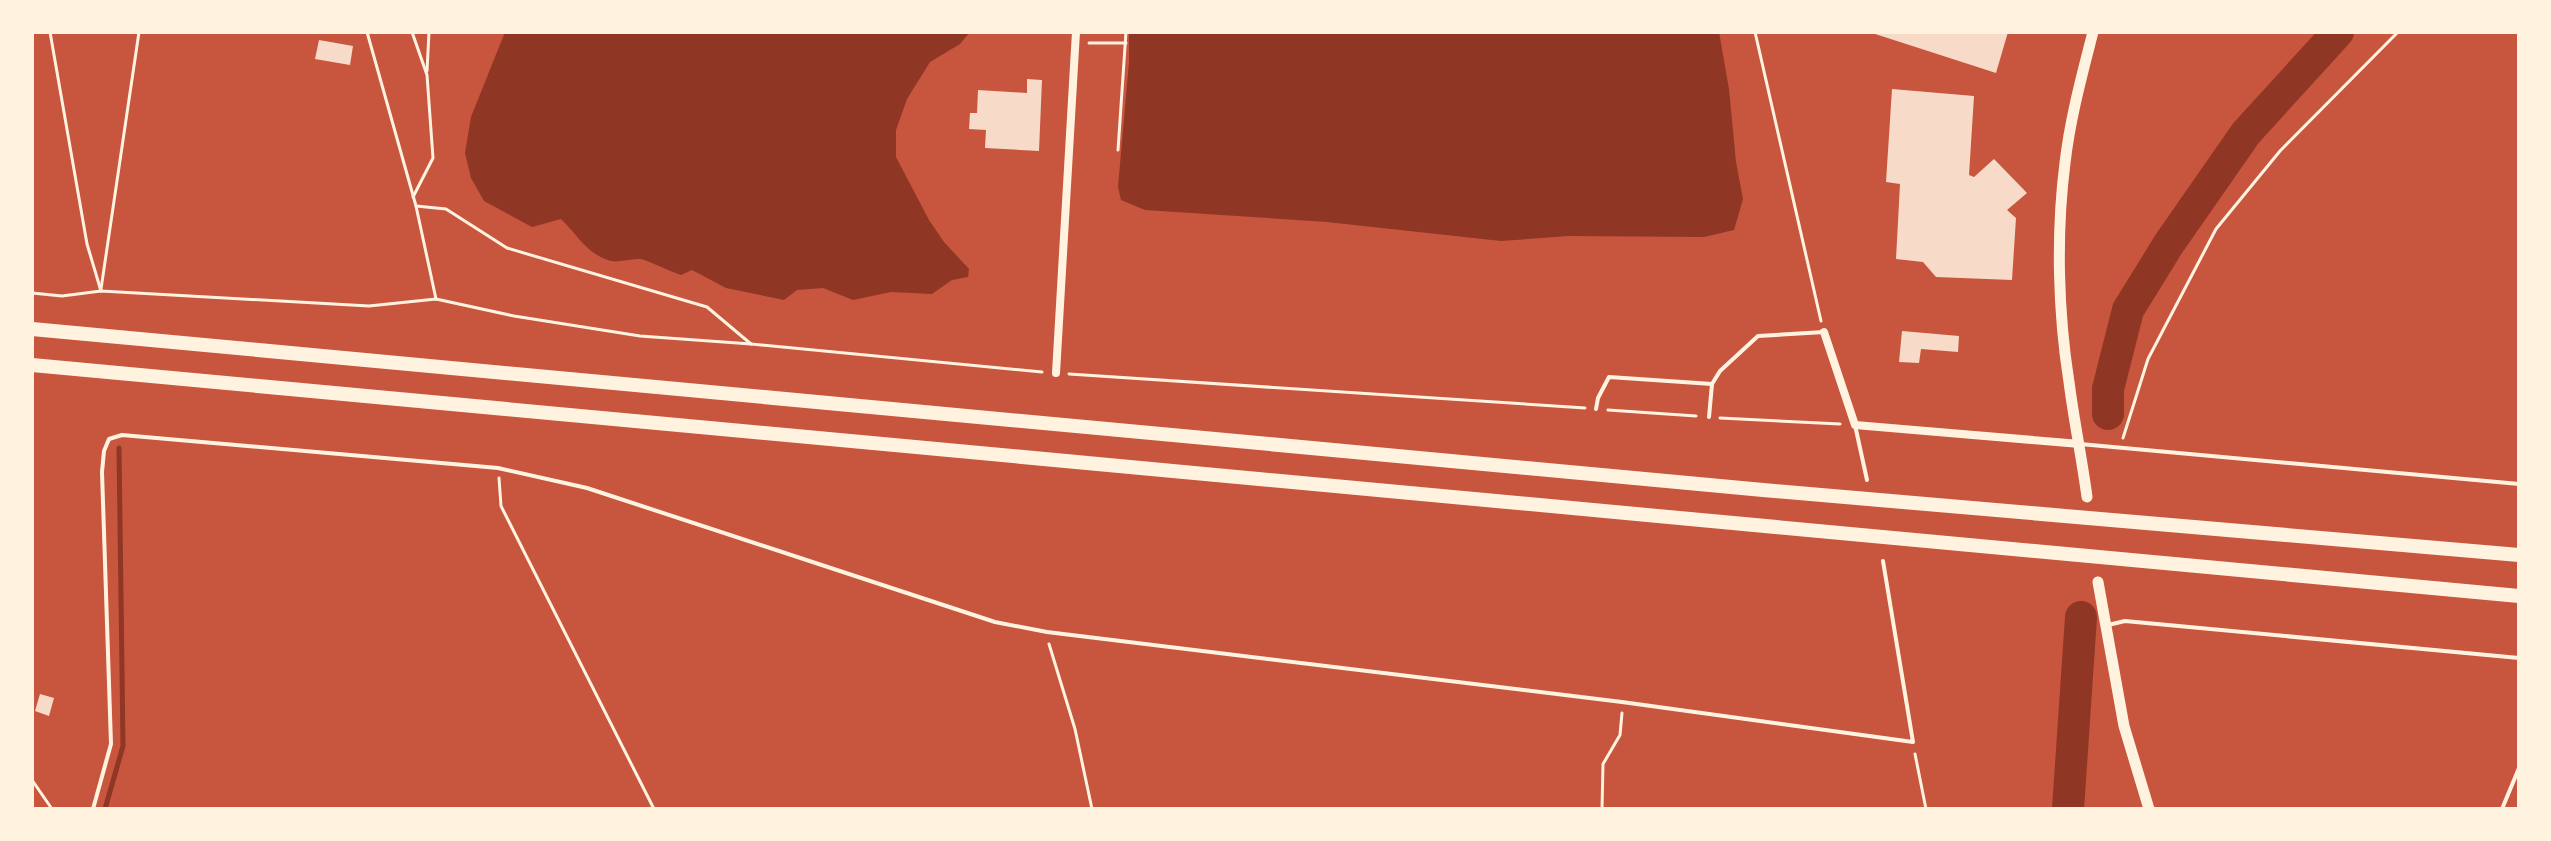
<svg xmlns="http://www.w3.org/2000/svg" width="2551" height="841" font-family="Mulish,sans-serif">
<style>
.water{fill:#8f3625}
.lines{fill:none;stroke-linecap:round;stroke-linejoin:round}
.stream{stroke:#8f3625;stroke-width:5}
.river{stroke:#8f3625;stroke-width:32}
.building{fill:#f7dbc8}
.path{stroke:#fff3e0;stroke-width:3}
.service{stroke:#fff3e0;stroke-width:4}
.minor{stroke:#fff3e0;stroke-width:8}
.secondary{stroke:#fff3e0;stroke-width:11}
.motorway{stroke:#fff3e0;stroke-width:14}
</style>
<rect width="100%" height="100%" fill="#c8553d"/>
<!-- water -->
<g class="water">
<path d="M 505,32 L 970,32 L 960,44 L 930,62 L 907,99 L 896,130 L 896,157 L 929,220 L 944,242 L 969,269 L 968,277 L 952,280 L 932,294 L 891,292 L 853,300 L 823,288 L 797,290 L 784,300 L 726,288 L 692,270 L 681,275 C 672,272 647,260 640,259 C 630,258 617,264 608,260 C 586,253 577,234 561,219 L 532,227 L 484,201 L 471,178 L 465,153 L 471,117 Z"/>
<path d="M 1129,32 L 1719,32 L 1729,89 L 1736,162 L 1743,199 L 1734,230 L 1704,237 L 1568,236 L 1501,241 L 1327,222 L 1145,210 L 1121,200 L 1118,187 L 1129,62 Z"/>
</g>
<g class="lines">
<!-- stream -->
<path class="stream" d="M 105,809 L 123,746 L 119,448"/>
<!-- river -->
<g class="river">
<path d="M 2108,414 L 2108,389 L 2128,310 L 2168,245 L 2246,133 L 2338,32"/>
<path d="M 2068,809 L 2081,617"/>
</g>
</g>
<!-- building -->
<g class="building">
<path d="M 1869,32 L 2008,32 L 1996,73 Z"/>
<path d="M 319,40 L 353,46 L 350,65 L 315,59 Z"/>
<path d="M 1027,79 L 1042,80 L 1039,151 L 985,148 L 986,130 L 969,129 L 970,113 L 977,113 L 978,90 L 1027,93 Z"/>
<path d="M 1892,89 L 1974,96 L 1969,175 L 1974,177 L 1994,159 L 2027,193 L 2007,210 L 2016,218 L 2012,280 L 1936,277 L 1923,262 L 1896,259 L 1900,184 L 1886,182 Z"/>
<path d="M 1902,331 L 1959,336 L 1958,352 L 1921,349 L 1919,363 L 1899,362 Z"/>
<path d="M 40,694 L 54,698 L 49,716 L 35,711 Z"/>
</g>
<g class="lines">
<!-- path -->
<g class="path">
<path d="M 50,32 L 87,244 L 101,291"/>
<path d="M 367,32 L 416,206 L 436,299"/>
<path d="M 412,32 L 427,75 L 433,158 L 413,197"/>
<path d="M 1755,32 L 1821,321"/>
<path d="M 1089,43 L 1126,43"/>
<path d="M 427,71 L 429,32"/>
<path d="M 1118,150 L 1126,32"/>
<path d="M 416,206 L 446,209 L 507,248 L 707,307 L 751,344"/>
<path d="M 101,289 L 139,32"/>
<path d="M 32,293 L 62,296 L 101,291 L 369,306 L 436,299 L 514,316 L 640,336 L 751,344 L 1042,372"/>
<path d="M 1069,374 L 1585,408"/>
<path d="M 1608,410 L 1696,416"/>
<path d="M 1720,418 L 1840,424"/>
<path d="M 2123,438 L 2148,359 L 2216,229 L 2280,151 L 2398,32"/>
<path d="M 499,478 L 501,506 L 654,809"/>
<path d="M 1049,644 L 1075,729 L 1092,809"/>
<path d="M 1915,754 L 1926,809"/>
<path d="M 32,780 L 52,809"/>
<path d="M 1602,809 L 1603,764 L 1620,735 L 1622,713"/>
</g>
<!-- service -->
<g class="service">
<path d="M 1596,409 L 1598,398 L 1609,377 L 1712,384"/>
<path d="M 1709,417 L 1712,384 L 1720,371 L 1758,336 L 1824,332"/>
<path d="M 1855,425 L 1867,480"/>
<path d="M 2080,444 L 2519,484"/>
<path d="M 2108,625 L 2125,621 L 2519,658"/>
<path d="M 93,809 L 111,744 L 102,472 L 104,451 L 109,439 L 122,435 L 498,468 L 587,488 L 995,622 L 1047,632 L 1622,702 L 1913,742 L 1883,561"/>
<path d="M 2502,809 L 2519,768"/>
</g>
<!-- minor -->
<g class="minor">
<path d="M 1824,332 L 1855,425 L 2080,444"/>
<path d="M 1056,373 L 1076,32"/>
</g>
<!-- secondary -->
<g class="secondary">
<path d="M 2087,497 C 2082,459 2074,421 2069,382 C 2058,312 2056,234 2065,163 C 2070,119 2082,75 2093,32"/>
<path d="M 2098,582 L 2124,726 L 2149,809"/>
</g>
<!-- motorway -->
<g class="motorway">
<path d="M 32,329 L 1763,490 L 2519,555"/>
<path d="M 32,365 L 2519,596"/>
</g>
</g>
<!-- border -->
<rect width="2551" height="841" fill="none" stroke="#fff3e0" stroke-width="68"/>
</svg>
